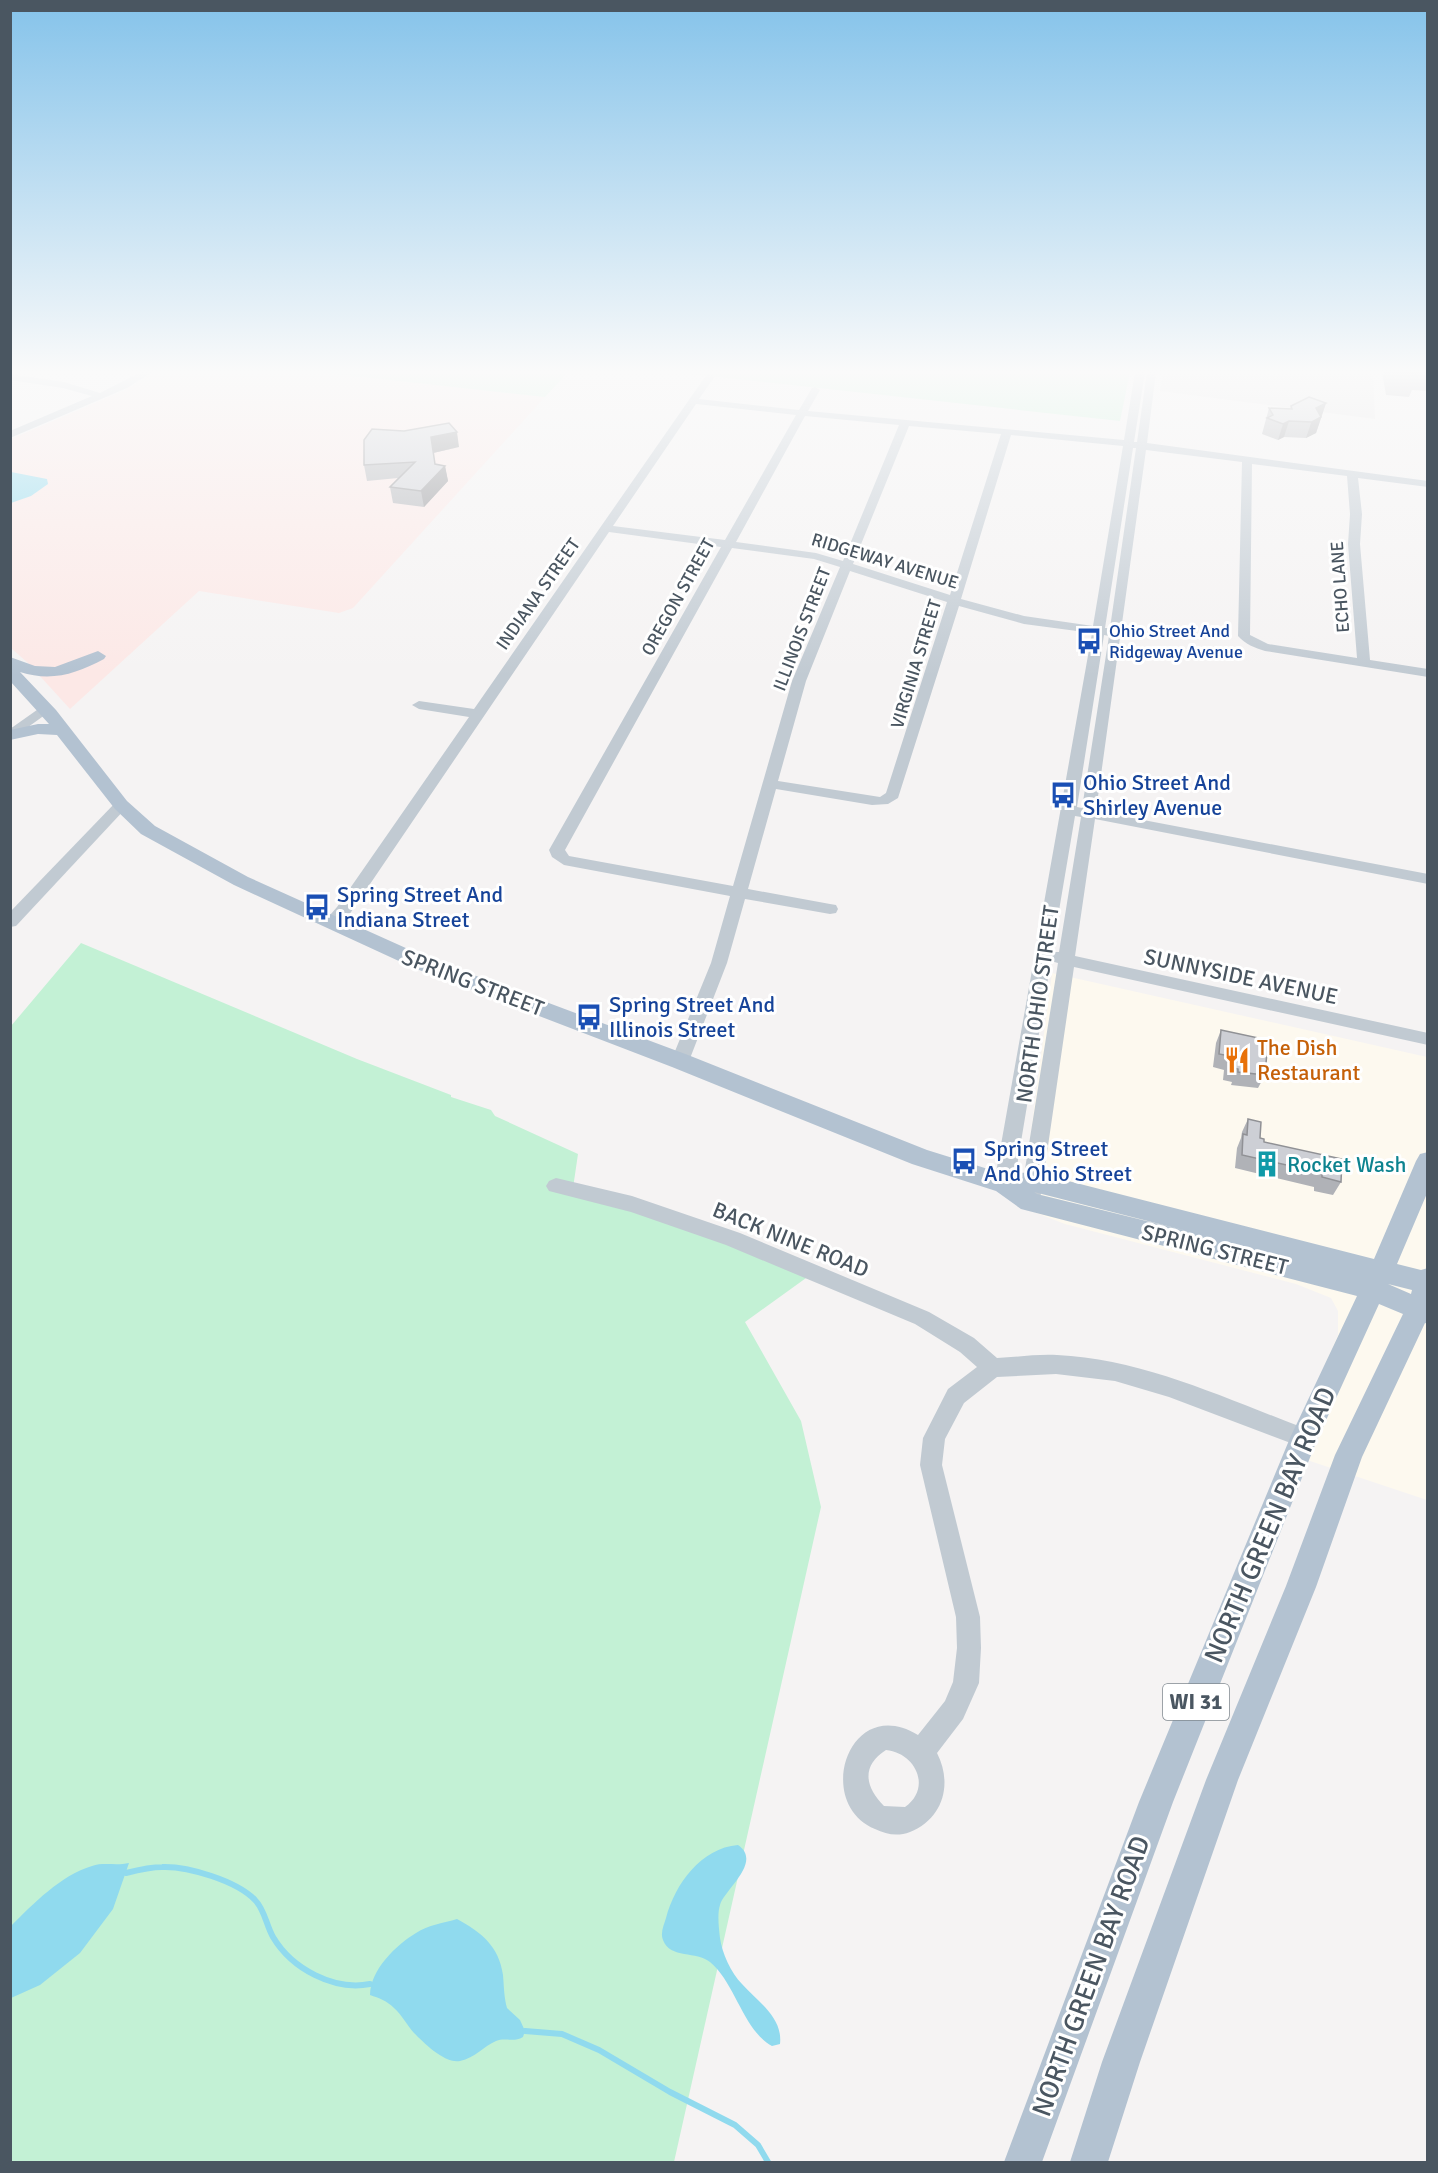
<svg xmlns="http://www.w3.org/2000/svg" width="1438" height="2173" font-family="Signika,sans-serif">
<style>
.commercial{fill:#fdf9ef}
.education{fill:#e6e4e5}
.medical{fill:#fce8e6}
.green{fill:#c3f1d5}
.water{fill:#90daee}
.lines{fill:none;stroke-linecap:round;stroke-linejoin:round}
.stream{stroke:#90daee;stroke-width:6}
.minor{fill:#c1cad2;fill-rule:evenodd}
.major{fill:#b3c2d1;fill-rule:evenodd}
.wall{fill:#b0b2b7}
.shaded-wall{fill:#909195}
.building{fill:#cdcfd5;stroke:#909195;stroke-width:1.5}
.labels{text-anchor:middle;stroke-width:6;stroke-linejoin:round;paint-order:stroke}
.far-street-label{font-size:18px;fill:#4a5661;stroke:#fff}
.far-transit-label{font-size:18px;fill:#164399;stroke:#fff;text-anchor:start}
.shield{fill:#fff;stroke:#808990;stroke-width:1.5}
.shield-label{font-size:21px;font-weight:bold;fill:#4a5661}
.transit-label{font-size:22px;fill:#164399;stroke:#fff;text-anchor:start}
.street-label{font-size:22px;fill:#4a5661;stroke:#fff}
.food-label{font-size:22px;fill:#c56008;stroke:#fff;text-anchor:start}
.culture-label{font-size:22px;fill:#0d838f;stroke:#fff;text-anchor:start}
.near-street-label{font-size:27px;fill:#4a5661;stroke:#fff}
</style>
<rect width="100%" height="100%" fill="#f5f3f3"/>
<!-- commercial -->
<path class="commercial" d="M 1052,973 L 1427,1057 L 1427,1500 L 1286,1453 L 1338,1335 L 1338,1311 L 1331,1298 L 1296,1284 L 1065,1224 L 1021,1207 Z"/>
<!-- education -->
<path class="education" d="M 1163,372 L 1373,372 L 1375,419 L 1160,391 Z"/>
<!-- medical -->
<path class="medical" d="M 155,372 L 318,372 L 545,397 L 353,608 L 339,613 L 199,591 L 70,709 L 28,663 L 11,648 L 11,439 L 123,391 Z"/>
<!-- green -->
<g class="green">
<path d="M 318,372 L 568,372 L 545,397 Z"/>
<path d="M 672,372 L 1130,372 L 1120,421 Z"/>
<path d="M 81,943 L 357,1059 L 451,1095 L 451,1097 L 491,1110 L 495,1116 L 578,1154 L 573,1188 L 813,1273 L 745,1322 L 801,1421 L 821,1507 L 674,2162 L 11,2162 L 11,1026 Z"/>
</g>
<!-- water -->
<g class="water">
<path d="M 11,472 L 47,479 L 48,484 L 31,496 L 11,503 Z"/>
<path d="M 738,1845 C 763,1862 724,1890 720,1905 C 717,1914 719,1929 720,1938 C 722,1953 731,1973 742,1984 C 758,2002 783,2017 780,2044 L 772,2046 C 743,2030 736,1984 710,1962 C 697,1951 670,1959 663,1940 C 660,1933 664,1925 666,1918 C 675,1884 701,1848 738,1845 Z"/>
<path d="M 129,1863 L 113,1909 L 80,1953 L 40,1985 L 11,1998 L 11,1926 C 33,1904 61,1875 92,1866 C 103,1862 117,1866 129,1863 Z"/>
<path d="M 457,1919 C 481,1932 499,1946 503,1975 C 504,1987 504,1997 507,2008 L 520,2020 L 525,2031 L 523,2037 C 513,2043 506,2037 496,2041 C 484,2046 475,2058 460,2061 C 445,2064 424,2043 414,2033 C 407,2025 402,2015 394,2008 C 387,2001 379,1998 370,1995 C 370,1970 396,1945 416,1933 C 428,1925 444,1923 457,1919 Z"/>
</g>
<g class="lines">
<!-- stream -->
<g class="stream">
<path d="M 126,1873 C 138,1870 150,1867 162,1867 C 188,1866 237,1881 255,1900 C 265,1910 266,1925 273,1937 C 292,1969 334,1991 370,1984"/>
<path d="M 525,2031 L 562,2034 L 599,2050 L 670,2092 L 735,2125 L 758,2145 L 768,2162"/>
</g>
<!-- minor -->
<g class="minor">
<path d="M 141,372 L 152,372 L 127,388 L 10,438 L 10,431 L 92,396 L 63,388 L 10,380 L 10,374 L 64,382 L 100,393 Z"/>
<path d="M 1135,372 L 1145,372 L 1134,442 L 1137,442 L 1147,372 L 1156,372 L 1147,443 L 1428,481 L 1428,487 L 1358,478 L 1362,514 L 1360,544 L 1370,660 L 1428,669 L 1428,677 L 1265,651 C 1255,648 1245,644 1238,636 L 1242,462 L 1146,450 L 1096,811 L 1428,874 L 1428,884 L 1095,819 L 1075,956 L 1428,1033 L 1428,1045 L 1074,967 L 1041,1194 L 1038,1200 L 1031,1202 L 1024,1200 L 1021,1194 L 1058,963 L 1051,961 L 1014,1184 L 1011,1189 L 1004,1192 L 997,1189 L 994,1184 L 1092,633 L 1024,624 L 959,606 L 898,798 L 888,804 L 872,805 L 776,789 L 748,889 L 830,904 L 836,905 L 838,909 L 836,913 L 830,914 L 745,899 L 727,963 L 689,1061 L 686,1066 L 680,1068 L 674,1066 L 671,1061 L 711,963 L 730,896 L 564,865 L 552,857 L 549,850 L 721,547 L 609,532 L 349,915 L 338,926 L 326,926 L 324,922 L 337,907 L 469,717 L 419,709 L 412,705 L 419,701 L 474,709 L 707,374 L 715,376 L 699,399 L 799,410 L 812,388 L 815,387 L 820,390 L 808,411 L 1124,440 ZM 696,404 L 796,415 L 725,540 L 613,526 ZM 805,416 L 899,425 L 843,561 L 816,553 L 736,542 ZM 909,426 L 1001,434 L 950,595 L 853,564 ZM 1011,435 L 1123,446 L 1093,626 L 1024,616 L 961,599 ZM 1133,448 L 1136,448 L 1110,628 L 1105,628 ZM 1252,464 L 1347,476 L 1350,514 L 1348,544 L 1357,658 L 1268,644 L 1250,635 ZM 732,548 L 814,559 L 840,567 L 792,681 L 733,886 L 569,856 L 565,850 ZM 850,571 L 947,602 L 886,793 L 880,797 L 778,781 L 806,681 ZM 1104,635 L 1109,636 L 1082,808 L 1077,807 ZM 1075,816 L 1081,817 L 1059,952 L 1052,952 Z"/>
<path d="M 44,705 L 49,706 L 51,709 L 49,712 L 10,740 L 10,729 Z"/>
<path d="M 121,801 L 128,805 L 126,808 L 16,926 L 10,927 L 10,912 L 116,802 Z"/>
<path d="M 556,1178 L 632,1196 L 740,1233 L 929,1312 L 974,1338 L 997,1358 C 1017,1357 1037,1354 1057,1355 C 1143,1359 1224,1398 1304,1428 L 1312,1431 L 1315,1438 L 1312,1445 L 1304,1448 L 1169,1397 L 1115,1381 L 1056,1374 L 997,1377 L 964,1403 L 945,1439 L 942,1465 L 980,1617 L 981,1648 L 979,1683 L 963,1719 L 937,1753 C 953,1784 943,1819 910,1832 C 897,1837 886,1834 875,1829 C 813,1803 849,1693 918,1735 L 945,1701 L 953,1682 L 957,1648 L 956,1617 L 920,1465 L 923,1438 L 948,1389 L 977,1367 L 960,1352 L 915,1324 L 726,1245 L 631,1212 L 549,1191 L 546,1186 L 549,1181 ZM 886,1750 C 916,1753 932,1788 905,1807 L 884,1806 C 865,1787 861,1766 886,1750 Z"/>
</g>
<!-- major -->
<path class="major" d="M 98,651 L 106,656 L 104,659 C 76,674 51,682 20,672 L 56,710 L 127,801 L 155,826 L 248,877 L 428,958 L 688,1055 L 927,1150 L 1004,1174 L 1033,1172 L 1374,1259 L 1416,1161 L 1420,1154 L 1428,1152 L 1428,1191 L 1397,1264 L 1421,1270 L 1428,1268 L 1428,1324 L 1425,1323 L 1362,1457 L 1316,1587 L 1238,1780 L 1140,2062 L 1108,2162 L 1070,2162 L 1102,2062 L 1206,1780 L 1286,1586 L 1335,1455 L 1403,1314 L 1379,1304 L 1317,1440 L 1173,1802 L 1042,2162 L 1004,2162 L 1139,1802 L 1290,1438 L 1357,1296 L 1021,1209 L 996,1191 L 912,1164 L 672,1067 L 414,968 L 234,885 L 141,834 L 115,809 L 57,735 L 38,734 L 10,740 L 10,730 L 38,724 L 49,724 L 10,681 L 10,657 L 35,666 L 55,667 ZM 1034,1192 L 1187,1231 L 1037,1194 ZM 1388,1284 L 1412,1290 L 1411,1294 Z"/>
</g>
<!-- wall -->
<g class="wall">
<path d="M 1382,372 L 1428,372 L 1428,391 L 1412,390 L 1409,397 L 1386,395 Z"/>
<path d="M 1326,403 L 1316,433 L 1306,438 L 1284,437 L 1278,440 L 1262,434 L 1269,408 L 1290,409 L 1291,406 Z"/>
<path d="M 459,447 L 433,453 L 435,464 L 445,466 L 448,481 L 424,507 L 393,503 L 390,487 L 398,478 L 367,481 L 364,465 Z"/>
<path d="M 1221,1030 L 1265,1075 L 1258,1088 L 1231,1085 L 1232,1082 L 1223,1080 L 1224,1070 L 1213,1067 L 1216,1043 Z"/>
<path d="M 1248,1119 L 1260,1138 L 1264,1142 L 1341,1182 L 1333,1195 L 1314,1191 L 1314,1187 L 1235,1168 L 1237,1148 L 1241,1138 L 1242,1132 Z"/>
</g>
<!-- shaded-wall -->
<g class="shaded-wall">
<path d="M 1326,403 L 1316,433 L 1306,438 L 1316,408 Z"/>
<path d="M 1289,421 L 1284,437 L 1278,440 L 1283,424 Z"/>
<path d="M 457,432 L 459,447 L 433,453 L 431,437 Z"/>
<path d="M 445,466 L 448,481 L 424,507 L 421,491 Z"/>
</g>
<!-- building -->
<g class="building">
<path d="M 1395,372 L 1417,372 L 1418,374 Z"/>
<path d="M 1309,397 L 1326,403 L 1316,408 L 1321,417 L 1312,422 L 1289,421 L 1283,424 L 1267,418 L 1273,415 L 1269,408 L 1292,409 L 1291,406 Z"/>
<path d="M 449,423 L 457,432 L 431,437 L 435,464 L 445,466 L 421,491 L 390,487 L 415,462 L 364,465 L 364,440 L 372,429 L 404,431 Z"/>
<path d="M 1221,1030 L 1268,1040 L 1265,1075 L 1238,1072 L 1238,1069 L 1229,1067 L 1230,1056 L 1219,1054 Z"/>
<path d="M 1248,1119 L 1261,1122 L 1260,1138 L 1264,1139 L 1264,1142 L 1342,1159 L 1341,1182 L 1322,1177 L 1322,1173 L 1242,1155 L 1243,1134 L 1247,1135 Z"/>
</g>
<!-- sky -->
<linearGradient id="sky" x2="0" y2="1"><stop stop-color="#85c3ea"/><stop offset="0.55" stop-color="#fafafa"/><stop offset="1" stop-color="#fafafa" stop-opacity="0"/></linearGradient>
<rect width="1438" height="676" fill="url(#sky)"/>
<!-- icons -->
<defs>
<g id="bus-bare" transform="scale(2.07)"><path d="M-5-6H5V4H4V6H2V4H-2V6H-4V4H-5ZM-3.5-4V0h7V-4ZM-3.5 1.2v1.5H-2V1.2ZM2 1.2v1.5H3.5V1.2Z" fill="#1a4fb4" stroke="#fff" stroke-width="2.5" paint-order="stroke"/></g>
<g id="restaurant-bare" transform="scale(2.07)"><path d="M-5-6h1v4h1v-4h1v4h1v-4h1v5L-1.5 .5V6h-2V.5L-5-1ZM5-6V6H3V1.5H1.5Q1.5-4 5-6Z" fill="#e8710a" stroke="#fff" stroke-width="2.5" paint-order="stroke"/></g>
<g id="building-bare" transform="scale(2.07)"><path d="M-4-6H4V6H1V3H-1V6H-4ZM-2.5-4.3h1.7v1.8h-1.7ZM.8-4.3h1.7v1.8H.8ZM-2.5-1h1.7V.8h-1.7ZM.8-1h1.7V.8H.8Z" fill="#0f9aa8" stroke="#fff" stroke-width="2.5" paint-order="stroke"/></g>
</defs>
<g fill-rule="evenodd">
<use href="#bus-bare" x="1089" y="641"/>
<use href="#bus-bare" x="1063" y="795"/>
<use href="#bus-bare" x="317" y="907"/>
<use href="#bus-bare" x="589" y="1017"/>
<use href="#restaurant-bare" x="1237" y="1060"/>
<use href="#bus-bare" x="964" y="1161"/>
<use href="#building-bare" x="1267" y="1164"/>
</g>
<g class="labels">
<!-- far-street labels -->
<g class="far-street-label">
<text transform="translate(885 561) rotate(17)" y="6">RIDGEWAY AVENUE</text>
<text transform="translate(1340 587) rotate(-94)" y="6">ECHO LANE</text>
<text transform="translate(538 594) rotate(-55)" y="6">INDIANA STREET</text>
<text transform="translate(678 597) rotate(-61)" y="6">OREGON STREET</text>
<text transform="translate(802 629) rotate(-69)" y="6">ILLINOIS STREET</text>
<text transform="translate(916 664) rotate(-73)" y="6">VIRGINIA STREET</text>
</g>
<!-- far-transit labels -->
<g class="far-transit-label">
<text x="1109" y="637">Ohio Street And<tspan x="1109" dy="21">Ridgeway Avenue</tspan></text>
</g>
<!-- shield labels -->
<rect class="shield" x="1163" y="1684" width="66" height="36" rx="4.5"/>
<g class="shield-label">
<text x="1196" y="1709">WI 31</text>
</g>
<!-- transit labels -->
<g class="transit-label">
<text x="1083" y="790">Ohio Street And<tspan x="1083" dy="25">Shirley Avenue</tspan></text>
<text x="337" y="902">Spring Street And<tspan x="337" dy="25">Indiana Street</tspan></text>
<text x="609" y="1012">Spring Street And<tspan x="609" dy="25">Illinois Street</tspan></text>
<text x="984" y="1156">Spring Street<tspan x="984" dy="25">And Ohio Street</tspan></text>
</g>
<!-- street labels -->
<g class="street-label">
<text transform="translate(1241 976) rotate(12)" y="8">SUNNYSIDE AVENUE</text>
<text transform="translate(473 982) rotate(21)" y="8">SPRING STREET</text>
<text transform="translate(1037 1004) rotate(-82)" y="8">NORTH OHIO STREET</text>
<text transform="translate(791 1239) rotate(22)" y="8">BACK NINE ROAD</text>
<text transform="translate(1215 1249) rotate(14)" y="8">SPRING STREET</text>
</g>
<!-- food labels -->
<g class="food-label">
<text x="1257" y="1055">The Dish<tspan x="1257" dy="25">Restaurant</tspan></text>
</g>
<!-- culture labels -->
<g class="culture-label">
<text x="1287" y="1172">Rocket Wash</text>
</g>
<!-- near-street labels -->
<g class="near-street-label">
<text transform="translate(1270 1525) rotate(-67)" y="9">NORTH GREEN BAY ROAD</text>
<text transform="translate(1091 1976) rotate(-70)" y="9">NORTH GREEN BAY ROAD</text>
</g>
</g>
<!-- border -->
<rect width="1438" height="2173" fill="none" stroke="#4a5661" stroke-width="24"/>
</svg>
